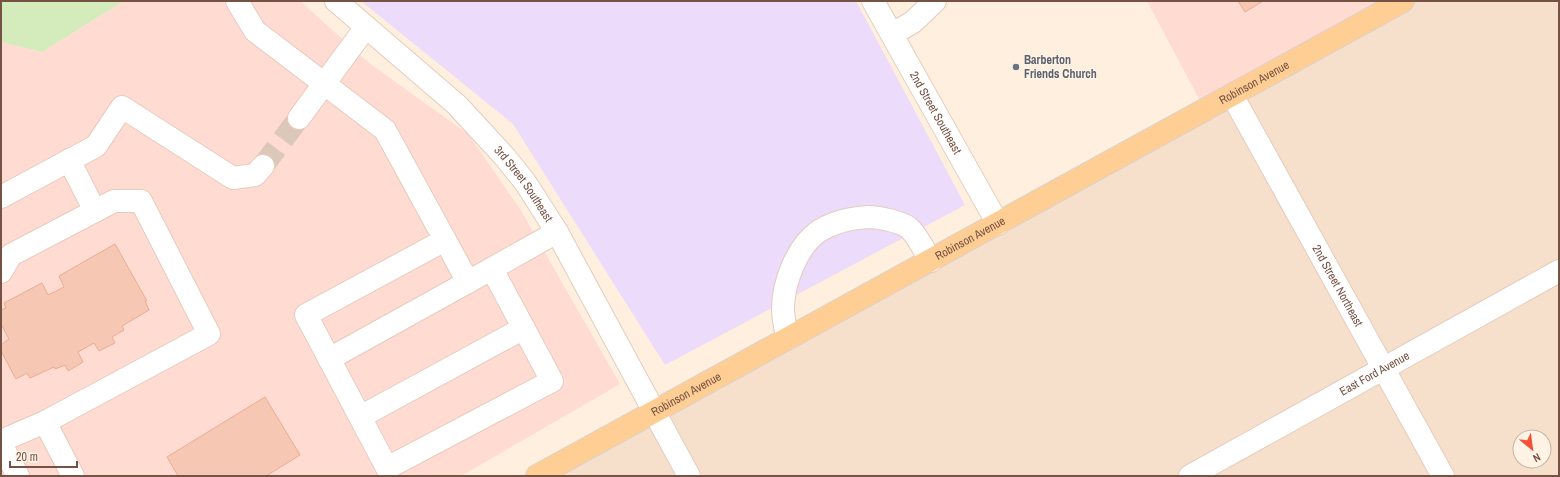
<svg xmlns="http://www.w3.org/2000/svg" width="1560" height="477" font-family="'Archivo Narrow',sans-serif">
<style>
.residential{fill:#f6e0cc;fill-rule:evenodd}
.commercial{fill:#ffdbd1}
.education{fill:#ecdbfa}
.green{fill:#d4ecbc}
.building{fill:#f6c8b4;stroke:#eaac93}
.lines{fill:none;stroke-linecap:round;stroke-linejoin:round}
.minor-tunnel{stroke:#dcc8b8;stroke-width:22;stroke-dasharray:22 11;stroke-linecap:butt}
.minor-casing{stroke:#e5ccbd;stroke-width:24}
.major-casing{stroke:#dbd2ce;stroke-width:24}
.minor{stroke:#fff;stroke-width:22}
.major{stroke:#ffce94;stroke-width:22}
.worship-dot{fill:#6b7280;stroke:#fff3e6;stroke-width:1.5}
.labels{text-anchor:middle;stroke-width:3;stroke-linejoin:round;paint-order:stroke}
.worship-label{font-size:12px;font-weight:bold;fill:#5b616d;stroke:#fff3e6;text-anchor:start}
.street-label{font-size:12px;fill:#765244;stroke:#fff3e6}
</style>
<rect width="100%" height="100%" fill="#feefde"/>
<!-- residential -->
<path class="residential" d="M 1400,1 L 1559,1 L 1559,476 L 537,476 ZM 1520,437 L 1544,437 L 1544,461 L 1520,461 Z"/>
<!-- commercial -->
<g class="commercial">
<path d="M 124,1 L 300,1 L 369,63 L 468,134 L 520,209 L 620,384 L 461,476 L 1,476 L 1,42 L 42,52 Z"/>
<path d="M 1147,1 L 1403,1 L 1205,110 Z"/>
</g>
<!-- education -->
<path class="education" d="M 361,1 L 856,1 L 965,205 L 665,365 L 513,124 Z"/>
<!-- green -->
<path class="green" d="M 1,1 L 124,1 L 42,52 L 1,42 Z"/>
<!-- building -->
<g class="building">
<path d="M 1238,1 L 1263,1 L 1245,12 Z"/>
<path d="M 115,244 L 147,301 L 145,301 L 149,310 L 122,326 L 124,330 L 112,337 L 115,343 L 99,351 L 94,343 L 78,352 L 83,362 L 68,371 L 65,365 L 55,369 L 54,367 L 30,378 L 27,373 L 16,379 L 1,351 L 1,345 L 9,339 L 1,324 L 1,310 L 6,308 L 4,303 L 42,283 L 48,295 L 64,287 L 59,276 Z"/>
<path d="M 265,397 L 300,455 L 266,476 L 178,476 L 167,457 Z"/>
</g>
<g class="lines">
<!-- minor-tunnel -->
<path class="minor-tunnel" d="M 263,166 L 299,118"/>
<!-- minor casing -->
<g class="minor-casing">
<g id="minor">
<path d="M 237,1 L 255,31 L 385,130 L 468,282 L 557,232"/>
<path id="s1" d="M 336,1 L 457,105 L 504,156 L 525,182 L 557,232 L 689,476"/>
<path id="s2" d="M 873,1 L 998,224"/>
<path d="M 892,34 L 913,22 L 935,1"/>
<path id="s3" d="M 1232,95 L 1443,476"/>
<path d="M 299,118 L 366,27"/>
<path d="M 69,160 L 95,211"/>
<path d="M 1,197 L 96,146 L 122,107 L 233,178 L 255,175 L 263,166"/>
<path d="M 445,240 L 306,315 L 387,468 L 552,381 L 492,269"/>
<path d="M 1,272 L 11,255 L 114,201 L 141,201 L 209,334 L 45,422 L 1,441"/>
<path d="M 787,339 C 786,329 783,319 783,309 C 783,283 797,246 819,231 C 834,222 851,218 868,217 C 878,217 905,222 911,230 C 919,238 924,251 931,261"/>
<path d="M 329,359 L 468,282"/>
<path d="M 360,417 L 524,328"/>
<path d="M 45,422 L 73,476"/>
<path d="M 1,444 L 18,476"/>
<path id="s4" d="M 1190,476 L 1559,271"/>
</g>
</g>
<!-- major casing -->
<g class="major-casing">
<g id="major">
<path id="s5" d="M 537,476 L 1403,1"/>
</g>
</g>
<!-- minor -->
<use href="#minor" class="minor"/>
<!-- major -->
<use href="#major" class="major"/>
</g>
<!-- markers -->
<circle class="worship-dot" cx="1016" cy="67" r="4"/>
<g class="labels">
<!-- worship labels -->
<g class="worship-label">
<text x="1024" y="64">Barberton<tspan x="1024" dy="14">Friends Church</tspan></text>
</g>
<!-- street labels -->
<g class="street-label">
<text dy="4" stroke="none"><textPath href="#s5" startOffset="818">Robinson Avenue</textPath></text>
<text dy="4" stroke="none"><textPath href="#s2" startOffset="128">2nd Street Southeast</textPath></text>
<text dy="4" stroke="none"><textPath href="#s1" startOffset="263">3rd Street Southeast</textPath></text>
<text dy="4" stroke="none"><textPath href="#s5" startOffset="494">Robinson Avenue</textPath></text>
<text dy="4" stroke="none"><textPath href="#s3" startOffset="218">2nd Street Northeast</textPath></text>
<text dy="4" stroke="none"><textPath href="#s4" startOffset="211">East Ford Avenue</textPath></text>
<text dy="4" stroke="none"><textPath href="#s5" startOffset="170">Robinson Avenue</textPath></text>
</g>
</g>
<!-- border -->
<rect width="1560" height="477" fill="none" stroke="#765244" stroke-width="4"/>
<!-- north arrow -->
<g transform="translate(1532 449) rotate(151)"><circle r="19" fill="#fff3e6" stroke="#c8b3a5"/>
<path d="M0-3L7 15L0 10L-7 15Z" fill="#f35238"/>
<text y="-6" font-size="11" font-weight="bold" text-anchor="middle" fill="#765244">N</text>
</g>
<!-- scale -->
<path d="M10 461v6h67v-6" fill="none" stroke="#765244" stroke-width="2"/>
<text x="16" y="461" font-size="12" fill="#765244" stroke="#fff3e6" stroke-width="3" paint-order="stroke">20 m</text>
</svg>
